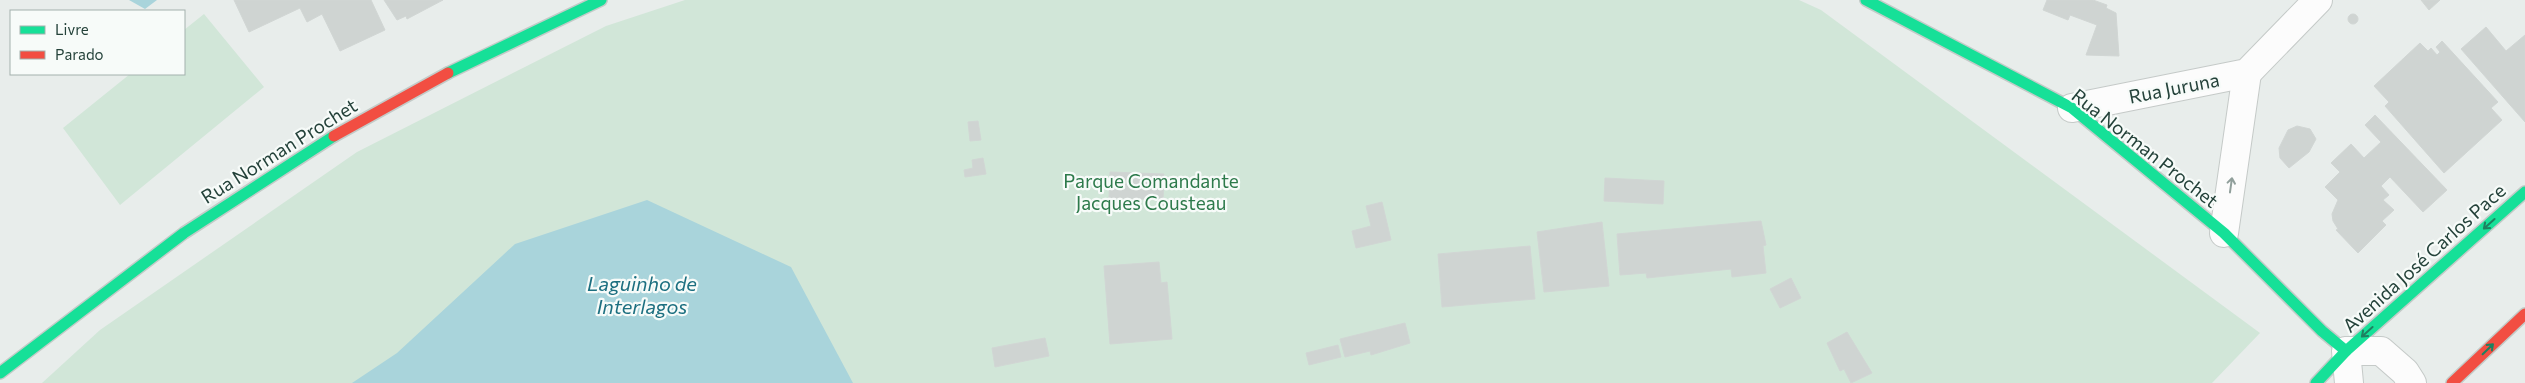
<svg xmlns="http://www.w3.org/2000/svg" width="2525" height="383" font-family="Commissioner,sans-serif">
<style>
.green{fill:#d1e6d8}
.water{fill:#a9d4db}
.building{fill:#cfd4d2;stroke:#d1d6d4}
.lines{fill:none;stroke-linecap:round;stroke-linejoin:round}
.street-casing{stroke:#c5cac8;stroke-width:30}
.fast-casing{stroke:#c3cbc8;stroke-width:14}
.jam-casing{stroke:#c3cbc8;stroke-width:14}
.street{stroke:#fcfcfc;stroke-width:28}
.fast{stroke:#16e098;stroke-width:11}
.jam{stroke:#f24e42;stroke-width:11}
.oneway{stroke:#909f9b}
.oneway2{stroke:#1e8160}
.labels{text-anchor:middle;stroke-width:4.5;stroke-linejoin:round;paint-order:stroke}
.street-label{font-size:19px;fill:#24423a;stroke:#f7fbf9}
.park-label{font-size:19px;fill:#2d7a4b;stroke:#f7fbf9}
.water-label{font-size:20px;font-style:italic;fill:#1c6f80;stroke:#f7fbf9}
</style>
<rect width="100%" height="100%" fill="#e8edeb"/>
<!-- green -->
<g class="green">
<path d="M 685,0 L 1799,0 L 1821,10 L 2260,333 L 2212,383 L 42,383 L 100,330 L 357,152 L 606,26 Z"/>
<path d="M 204,14 L 264,87 L 120,205 L 63,128 L 130,74 L 184,74 L 184,30 Z"/>
</g>
<!-- water -->
<g class="water">
<path d="M 129,0 L 157,0 L 145,9 Z"/>
<path d="M 647,200 L 791,267 L 853,383 L 352,383 L 397,353 L 515,244 Z"/>
</g>
<!-- building -->
<g class="building">
<path d="M 234,0 L 371,0 L 385,30 L 340,51 L 322,14 L 307,22 L 300,8 L 249,32 Z"/>
<path d="M 384,0 L 443,0 L 407,19 L 406,16 L 397,20 Z"/>
<path d="M 2047,0 L 2093,0 L 2107,5 L 2106,8 L 2116,13 L 2119,56 L 2086,55 L 2097,25 L 2070,15 L 2068,20 L 2043,10 Z"/>
<path d="M 2421,0 L 2440,0 L 2429,10 Z"/>
<circle cx="2353" cy="19" r="5"/>
<path d="M 2486,27 L 2506,51 L 2525,35 L 2525,122 L 2461,49 Z"/>
<path d="M 2442,41 L 2498,102 L 2491,108 L 2502,120 L 2444,173 L 2385,106 L 2389,102 L 2374,86 L 2420,43 L 2428,51 L 2431,48 L 2437,55 L 2440,52 L 2436,47 Z"/>
<path d="M 2375,115 L 2447,190 L 2423,212 L 2390,177 L 2381,186 L 2389,195 L 2383,200 L 2394,210 L 2382,221 L 2386,225 L 2358,253 L 2336,230 L 2338,229 L 2333,221 L 2332,214 L 2338,200 L 2325,187 L 2340,172 L 2331,163 L 2351,144 L 2364,158 L 2381,142 L 2365,125 Z"/>
<path d="M 978,121 L 981,140 L 970,141 L 968,122 Z"/>
<path d="M 2297,126 L 2310,129 L 2316,139 L 2309,152 L 2289,168 L 2280,158 L 2279,148 L 2288,130 Z"/>
<path d="M 983,158 L 986,174 L 965,177 L 964,170 L 973,168 L 972,160 Z"/>
<path d="M 1110,172 L 1164,174 L 1163,200 L 1109,198 Z"/>
<path d="M 1605,178 L 1664,181 L 1663,204 L 1604,201 Z"/>
<path d="M 1382,202 L 1391,240 L 1356,248 L 1352,231 L 1371,226 L 1366,206 Z"/>
<path d="M 1761,221 L 1766,245 L 1763,246 L 1766,273 L 1732,277 L 1731,269 L 1647,278 L 1646,273 L 1620,275 L 1617,234 Z"/>
<path d="M 1602,222 L 1609,286 L 1544,292 L 1537,232 Z"/>
<path d="M 1530,246 L 1535,299 L 1442,307 L 1438,254 Z"/>
<path d="M 1159,262 L 1161,283 L 1167,282 L 1172,339 L 1110,344 L 1104,266 Z"/>
<path d="M 1791,278 L 1801,298 L 1780,308 L 1770,289 Z"/>
<path d="M 1405,323 L 1410,343 L 1371,355 L 1370,351 L 1345,357 L 1340,339 Z"/>
<path d="M 1847,332 L 1872,373 L 1851,383 L 1844,369 L 1840,371 L 1827,343 Z"/>
<path d="M 1045,338 L 1049,356 L 995,367 L 992,348 Z"/>
<path d="M 1338,345 L 1341,357 L 1309,365 L 1306,353 Z"/>
</g>
<g class="lines">
<!-- street casing -->
<g class="street-casing">
<g id="street">
<path d="M 2072,108 L 2247,73 L 2318,0"/>
<path d="M 2224,233 L 2247,73"/>
<path d="M 2349,383 L 2346,351 L 2381,351 L 2405,372 L 2412,383"/>
</g>
</g>
<!-- fast casing -->
<g class="fast-casing">
<g id="fast">
<path d="M 1866,0 L 2072,108 L 2224,233 L 2322,331 L 2346,351"/>
<path d="M 448,73 L 601,0"/>
<path d="M 0,373 L 184,233 L 334,136"/>
<path d="M 2316,383 L 2346,351 L 2525,192"/>
</g>
</g>
<!-- jam casing -->
<g class="jam-casing">
<g id="jam">
<path d="M 334,136 L 448,73"/>
<path d="M 2452,383 L 2525,314"/>
</g>
</g>
<!-- street -->
<use href="#street" class="street"/>
<!-- fast -->
<use href="#fast" class="fast"/>
<!-- jam -->
<use href="#jam" class="jam"/>
</g>
<!-- one-way arrows -->
<defs><path id="oneway-shaft" d="M-6 0H5M1.5-3L5.5 0L1.5 3" fill="none" stroke-width="1.6" stroke-linecap="round" stroke-linejoin="round" transform="scale(1.25)"/></defs>
<use class="oneway" href="#oneway-shaft" transform="translate(2231 185) rotate(-82)"/>
<g class="oneway2">
<use href="#oneway-shaft" transform="translate(2489 224) rotate(138)"/>
<use href="#oneway-shaft" transform="translate(2367 332) rotate(138)"/>
<use href="#oneway-shaft" transform="translate(2488 349) rotate(-44)"/>
</g>
<g class="labels">
<!-- street labels -->
<g class="street-label">
<text transform="translate(2174 88) rotate(-11)" y="7">Rua Juruna</text>
<text transform="translate(2145 148) rotate(38)" y="7">Rua Norman Prochet</text>
<text transform="translate(279 151) rotate(-32)" y="7">Rua Norman Prochet</text>
<text transform="translate(2424 258) rotate(-42)" y="7">Avenida José Carlos Pace</text>
</g>
<!-- park labels -->
<g class="park-label">
<text x="1151" y="188">Parque Comandante<tspan x="1151" dy="22">Jacques Cousteau</tspan></text>
</g>
<!-- water labels -->
<g class="water-label">
<text x="642" y="291">Laguinho de<tspan x="642" dy="23">Interlagos</tspan></text>
</g>
</g>
<!-- legend -->
<rect x="10" y="10" width="175" height="65" fill="#f7fbf9" stroke="#a3b1ad"/>
<rect x="20" y="26" width="25" height="8" fill="#16e098" stroke="#a3b1ad"/>
<text x="55" y="35" font-size="15" fill="#24423a">Livre</text>
<rect x="20" y="51" width="25" height="8" fill="#f24e42" stroke="#a3b1ad"/>
<text x="55" y="60" font-size="15" fill="#24423a">Parado</text>
</svg>
